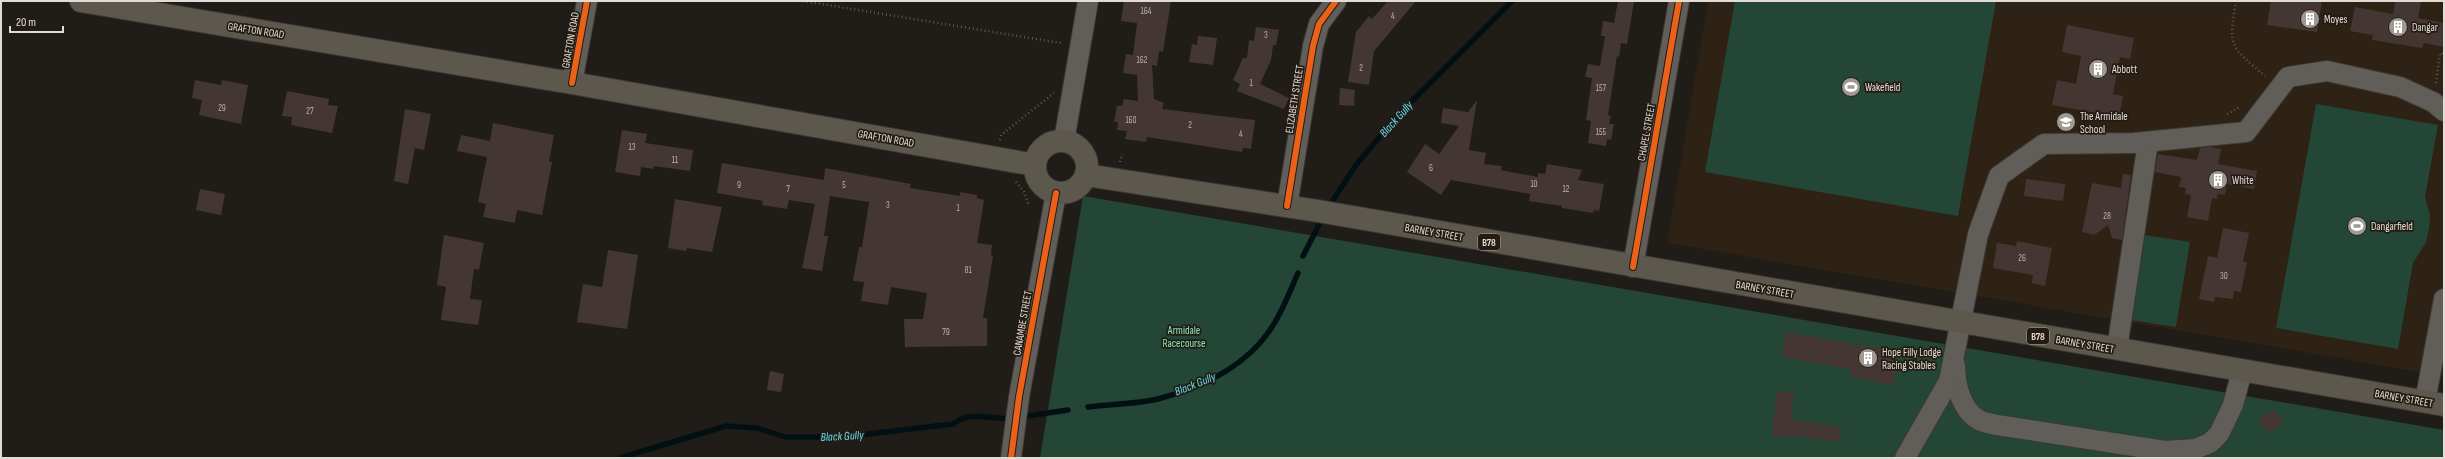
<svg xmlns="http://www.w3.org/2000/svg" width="2445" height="459" font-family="'Sofia Sans Condensed',sans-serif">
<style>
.built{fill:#2d2214}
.green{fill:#244637}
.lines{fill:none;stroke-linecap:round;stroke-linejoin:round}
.stream{stroke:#031013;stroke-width:5.5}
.building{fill:#443733}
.minor-casing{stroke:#3c3936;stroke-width:22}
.major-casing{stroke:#3c3936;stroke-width:24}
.path{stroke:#5c5853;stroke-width:2.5;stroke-dasharray:1 3;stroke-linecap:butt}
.minor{stroke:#615d58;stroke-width:20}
.major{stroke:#5c584d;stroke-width:22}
.cycleway-casing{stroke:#241c13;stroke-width:8}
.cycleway{stroke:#ea6118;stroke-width:6}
.labels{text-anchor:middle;stroke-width:3.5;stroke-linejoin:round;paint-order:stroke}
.number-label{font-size:9px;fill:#bab3ad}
.shield{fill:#241c13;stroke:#a9a29c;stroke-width:1}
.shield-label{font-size:10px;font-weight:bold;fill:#e2dcd6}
.poi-label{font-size:11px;fill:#e2dcd6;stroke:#241c13;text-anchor:start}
.street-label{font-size:11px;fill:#e2dcd6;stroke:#241c13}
.park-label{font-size:11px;fill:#85e8bb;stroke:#241c13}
.water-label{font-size:12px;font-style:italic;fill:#62dff3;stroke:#241c13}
</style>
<rect width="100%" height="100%" fill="#201c17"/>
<!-- built -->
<path class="built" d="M 1708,1 L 2444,1 L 2444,376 L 1667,243 Z"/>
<!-- green -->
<g class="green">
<path d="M 1735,1 L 1996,1 L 1958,216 L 1705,172 Z"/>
<path d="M 2316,104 L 2438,125 L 2425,197 L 2430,215 L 2429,229 L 2426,242 L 2413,263 L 2398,349 L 2276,328 Z"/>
<path d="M 1083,196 L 2444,430 L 2444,458 L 1040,458 Z"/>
<path d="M 2145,235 L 2190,242 L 2176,327 L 2131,320 Z"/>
</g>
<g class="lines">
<!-- stream -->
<g class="stream">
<path d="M 1328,208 L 1356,165 L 1399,114 L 1512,1"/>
<path d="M 1303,256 L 1323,217"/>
<path d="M 1088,407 C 1111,404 1136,404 1158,399 C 1203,387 1251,364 1275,322 C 1284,307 1291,289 1298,273"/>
<path d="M 1020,417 L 1068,410"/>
<path d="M 620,458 L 726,426 L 757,428 L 785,437 L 843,437 L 953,424 C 974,409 988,421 1012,418"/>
</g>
</g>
<!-- building -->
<g class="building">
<path d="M 1124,1 L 1171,1 L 1163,52 L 1159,51 L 1157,66 L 1152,65 L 1154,99 L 1164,103 L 1162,109 L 1255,120 L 1251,149 L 1243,148 L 1242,152 L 1147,137 L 1146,142 L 1125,139 L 1127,131 L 1117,130 L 1118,122 L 1114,122 L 1117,106 L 1122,106 L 1124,99 L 1138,101 L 1137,75 L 1123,73 L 1126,54 L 1133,55 L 1137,23 L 1121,21 Z"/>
<path d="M 1388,1 L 1416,1 L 1374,51 L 1369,85 L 1348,82 L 1356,32 L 1369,16 L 1372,19 Z"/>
<path d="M 1618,1 L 1634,1 L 1627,44 L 1621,43 L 1619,57 L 1617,56 L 1608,115 L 1611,116 L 1609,124 L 1614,124 L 1611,140 L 1607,139 L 1606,146 L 1588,143 L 1591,121 L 1586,120 L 1592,78 L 1585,77 L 1588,64 L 1600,66 L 1605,36 L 1601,36 L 1603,21 L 1614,23 Z"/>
<path d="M 2271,1 L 2322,1 L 2317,32 L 2267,25 Z"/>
<path d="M 2395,1 L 2421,1 L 2418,18 L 2444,23 L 2444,47 L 2424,43 L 2422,48 L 2372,40 L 2373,35 L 2350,31 L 2355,7 L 2393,14 Z"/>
<path d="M 2067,25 L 2134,38 L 2130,59 L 2120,57 L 2113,94 L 2123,96 L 2119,117 L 2052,105 L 2057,80 L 2076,84 L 2081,56 L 2062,52 Z"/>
<path d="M 1256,27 L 1279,30 L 1276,45 L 1273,45 L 1271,60 L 1260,84 L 1289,98 L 1284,109 L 1237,91 L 1240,84 L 1233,80 L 1243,58 L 1247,58 L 1249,40 L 1254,41 Z"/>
<path d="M 1198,36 L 1217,38 L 1213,65 L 1189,62 L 1192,44 L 1197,45 Z"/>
<path d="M 195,80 L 221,85 L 222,80 L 248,85 L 241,124 L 199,115 L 202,100 L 192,98 Z"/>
<path d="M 1340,88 L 1355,90 L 1354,106 L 1339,105 Z"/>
<path d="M 287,91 L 329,99 L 328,105 L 338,106 L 332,133 L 291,125 L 292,117 L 282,116 Z"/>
<path d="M 1477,100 L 1469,150 L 1486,153 L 1484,164 L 1502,166 L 1501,170 L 1510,172 L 1538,177 L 1538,173 L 1545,174 L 1547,164 L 1582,170 L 1578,180 L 1604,184 L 1599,211 L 1594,210 L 1593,213 L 1562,208 L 1562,206 L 1529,201 L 1530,194 L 1451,180 L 1441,195 L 1407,172 L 1425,144 L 1439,154 L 1459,126 L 1441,123 L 1443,108 L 1468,112 Z"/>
<path d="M 405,109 L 431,114 L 424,150 L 415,148 L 408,184 L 394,181 Z"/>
<path d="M 493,123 L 554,135 L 549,161 L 552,162 L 542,215 L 517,210 L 515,223 L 483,217 L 486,204 L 478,202 L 487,157 L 457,151 L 461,135 L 490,141 Z"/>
<path d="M 622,130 L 647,134 L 645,143 L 693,150 L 690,171 L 654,166 L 654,169 L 641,167 L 640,176 L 615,172 Z"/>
<path d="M 2210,147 L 2221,149 L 2218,164 L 2257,171 L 2254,189 L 2227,184 L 2225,195 L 2218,194 L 2217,199 L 2212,198 L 2208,221 L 2187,217 L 2191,195 L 2185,194 L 2186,188 L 2179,187 L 2181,177 L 2155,172 L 2158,154 L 2197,160 L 2200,148 Z"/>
<path d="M 722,163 L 824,180 L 825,168 L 911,184 L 910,188 L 960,196 L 960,192 L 977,195 L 977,198 L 984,200 L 977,243 L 992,245 L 991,255 L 993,256 L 983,318 L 987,318 L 987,346 L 905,347 L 904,319 L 923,319 L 927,293 L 891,287 L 888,305 L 861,301 L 864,282 L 853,281 L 859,247 L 862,247 L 869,202 L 830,196 L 824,236 L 828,236 L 822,271 L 802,268 L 815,204 L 789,200 L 787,209 L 762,205 L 763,201 L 717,193 Z"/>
<path d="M 2123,174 L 2131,175 L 2122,240 L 2112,238 L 2108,225 L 2094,235 L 2082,232 L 2092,183 L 2121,188 Z"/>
<path d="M 2026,179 L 2065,184 L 2063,201 L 2024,196 Z"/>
<path d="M 200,189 L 225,194 L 221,215 L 196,210 Z"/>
<path d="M 675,199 L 722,207 L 712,252 L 687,248 L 686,251 L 668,248 Z"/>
<path d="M 2223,228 L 2249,233 L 2243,262 L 2247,262 L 2241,292 L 2234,291 L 2233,299 L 2215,297 L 2214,302 L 2199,299 L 2208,256 L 2217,258 Z"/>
<path d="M 444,235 L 484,243 L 479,270 L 474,269 L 470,299 L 482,300 L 478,325 L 441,320 L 446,287 L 437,285 Z"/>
<path d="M 2017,241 L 2052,248 L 2045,286 L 2032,283 L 2033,275 L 1993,268 L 1997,243 L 2016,246 Z"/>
<path d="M 608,250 L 638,255 L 627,329 L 577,322 L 583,284 L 602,287 Z"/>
<path d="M 1786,332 L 1899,352 L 1893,385 L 1850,377 L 1851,369 L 1782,357 Z"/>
<path d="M 770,371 L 784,374 L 781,392 L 767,390 Z"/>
<path d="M 1777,391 L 1794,393 L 1791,419 L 1842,427 L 1839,442 L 1789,435 L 1789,437 L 1772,436 Z"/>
<path d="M 2274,409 L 2284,422 L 2268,433 L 2258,420 Z"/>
</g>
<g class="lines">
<!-- minor casing -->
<g class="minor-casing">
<g id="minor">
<path d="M 572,83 L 587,1"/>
<path d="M 1064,141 L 1088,1"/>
<path d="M 1287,206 L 1313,46 L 1319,24 L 1336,1"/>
<path d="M 1633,267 L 1679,1"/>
<path d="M 2117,349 L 2148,142"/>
<path d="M 1955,365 C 1955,384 1961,410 1979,420 C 1985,423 1992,424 1997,425 L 2165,451 L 2195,449 L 2210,443 L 2219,434 L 2233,405 L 2242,371"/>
<path d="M 2425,402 L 2444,299"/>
<path d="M 1011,458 L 1019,397 L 1056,193"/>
<path d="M 1905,458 L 1949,381 L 1978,234 L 1999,176 L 2044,144 L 2134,143 L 2246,132 L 2288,77 L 2327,71 L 2400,87 L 2433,102 L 2444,111"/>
</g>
</g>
<!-- major casing -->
<g class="major-casing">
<g id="major">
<path d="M 81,1 L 572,83 L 1035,165"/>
<circle cx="1061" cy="167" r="26"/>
<path d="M 1086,175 L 1318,211 L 2444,405"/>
</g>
</g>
<!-- path -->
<g class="path">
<path d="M 803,1 L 1061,43"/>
<path d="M 2236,1 C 2228,48 2230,46 2265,76"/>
<path d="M 2436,83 L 2440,53 L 2444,54"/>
<path d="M 2227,114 L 2240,107"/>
<path d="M 1000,140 L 1001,135 L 1054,93"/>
<path d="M 1120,162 L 1122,154"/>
<path d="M 1016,182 L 1024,192 L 1029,206"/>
</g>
<!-- minor -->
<use href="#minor" class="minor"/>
<!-- major -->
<use href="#major" class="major"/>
<!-- cycleway casing -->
<g class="cycleway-casing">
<g id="cycleway">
<path d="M 572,83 L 587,1"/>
<path d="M 1287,206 L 1313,46 L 1319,24 L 1336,1"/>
<path d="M 1633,267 L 1679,1"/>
<path d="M 1011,458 L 1019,397 L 1056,193"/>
</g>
</g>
<!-- cycleway -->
<use href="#cycleway" class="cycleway"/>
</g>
<!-- icons -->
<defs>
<g id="building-disc" transform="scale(1)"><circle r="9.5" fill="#9e9993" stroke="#241c13"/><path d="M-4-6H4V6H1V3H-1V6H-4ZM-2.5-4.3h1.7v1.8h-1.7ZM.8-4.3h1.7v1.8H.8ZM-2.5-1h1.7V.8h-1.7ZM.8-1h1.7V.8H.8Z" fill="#fff"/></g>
<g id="stadium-disc" transform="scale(1)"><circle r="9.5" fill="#9e9993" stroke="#241c13"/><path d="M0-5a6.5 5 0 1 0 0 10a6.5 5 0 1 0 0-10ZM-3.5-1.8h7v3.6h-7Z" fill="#fff"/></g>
<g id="school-disc" transform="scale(1)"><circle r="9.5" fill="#9e9993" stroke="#241c13"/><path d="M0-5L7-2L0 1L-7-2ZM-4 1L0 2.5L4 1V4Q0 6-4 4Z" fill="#fff"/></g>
</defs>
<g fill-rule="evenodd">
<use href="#building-disc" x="2310" y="19"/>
<use href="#building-disc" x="2398" y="27"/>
<use href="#building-disc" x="2098" y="69"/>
<use href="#stadium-disc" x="1851" y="87"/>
<use href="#school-disc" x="2066" y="122"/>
<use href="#building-disc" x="2218" y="180"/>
<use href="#stadium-disc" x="2357" y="226"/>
<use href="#building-disc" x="1868" y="358"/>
</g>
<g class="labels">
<!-- number labels -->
<g class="number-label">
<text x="1146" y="14">164</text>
<text x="1393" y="19">4</text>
<text x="1266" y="38">3</text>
<text x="1142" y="63">162</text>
<text x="1361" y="71">2</text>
<text x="1251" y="86">1</text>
<text x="1601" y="91">157</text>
<text x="222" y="111">29</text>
<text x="310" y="114">27</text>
<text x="1131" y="123">160</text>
<text x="1190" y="128">2</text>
<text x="1601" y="135">155</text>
<text x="1241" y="137">4</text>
<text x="632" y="150">13</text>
<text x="675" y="163">11</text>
<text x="1431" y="171">6</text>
<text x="1534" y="187">10</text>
<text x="739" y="188">9</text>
<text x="844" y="188">5</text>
<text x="788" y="192">7</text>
<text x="1566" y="192">12</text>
<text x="888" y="208">3</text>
<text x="958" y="211">1</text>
<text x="2107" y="219">28</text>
<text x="2022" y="261">26</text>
<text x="968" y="273">81</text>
<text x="2224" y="279">30</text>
<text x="946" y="335">79</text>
</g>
<!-- shield labels -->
<g class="shield">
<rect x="1478" y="234" width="22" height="16" rx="3"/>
<rect x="2027" y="328" width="22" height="16" rx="3"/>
</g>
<g class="shield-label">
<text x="1489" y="246">B78</text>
<text x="2038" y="340">B78</text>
</g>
<!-- poi labels -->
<g class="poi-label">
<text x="2324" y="23">Moyes</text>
<text x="2412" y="31">Dangar</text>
<text x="2112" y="73">Abbott</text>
<text x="1865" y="91">Wakefield</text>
<text x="2080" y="120">The Armidale<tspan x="2080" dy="13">School</tspan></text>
<text x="2232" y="184">White</text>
<text x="2371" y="230">Dangarfield</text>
<text x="1882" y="356">Hope Filly Lodge<tspan x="1882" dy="13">Racing Stables</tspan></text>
</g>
<!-- street labels -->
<g class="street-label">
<text transform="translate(256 30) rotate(9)" y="4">GRAFTON ROAD</text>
<text transform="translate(570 40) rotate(-80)" y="4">GRAFTON ROAD</text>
<text transform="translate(1294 99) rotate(-81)" y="4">ELIZABETH STREET</text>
<text transform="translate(1646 132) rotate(-80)" y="4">CHAPEL STREET</text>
<text transform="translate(886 138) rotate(10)" y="4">GRAFTON ROAD</text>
<text transform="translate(1434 232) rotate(10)" y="4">BARNEY STREET</text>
<text transform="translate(1765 289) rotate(10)" y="4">BARNEY STREET</text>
<text transform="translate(1022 323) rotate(-80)" y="4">CANAMBE STREET</text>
<text transform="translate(2085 344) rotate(10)" y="4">BARNEY STREET</text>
<text transform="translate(2404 398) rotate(10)" y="4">BARNEY STREET</text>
</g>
<!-- park labels -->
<g class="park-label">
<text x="1184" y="334">Armidale<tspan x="1184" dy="13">Racecourse</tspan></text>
</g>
<!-- water labels -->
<g class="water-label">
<text transform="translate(1396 119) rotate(-48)" y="4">Black Gully</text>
<text transform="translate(1195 384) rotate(-22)" y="4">Black Gully</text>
<text transform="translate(842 436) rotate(-3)" y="4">Black Gully</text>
</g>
</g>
<!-- border -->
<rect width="2445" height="459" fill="none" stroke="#e2dcd6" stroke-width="4"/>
<!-- scale -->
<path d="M10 26v6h53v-6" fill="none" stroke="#e2dcd6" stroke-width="2"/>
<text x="16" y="26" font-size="12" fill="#e2dcd6" stroke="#241c13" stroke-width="3" paint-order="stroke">20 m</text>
</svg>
